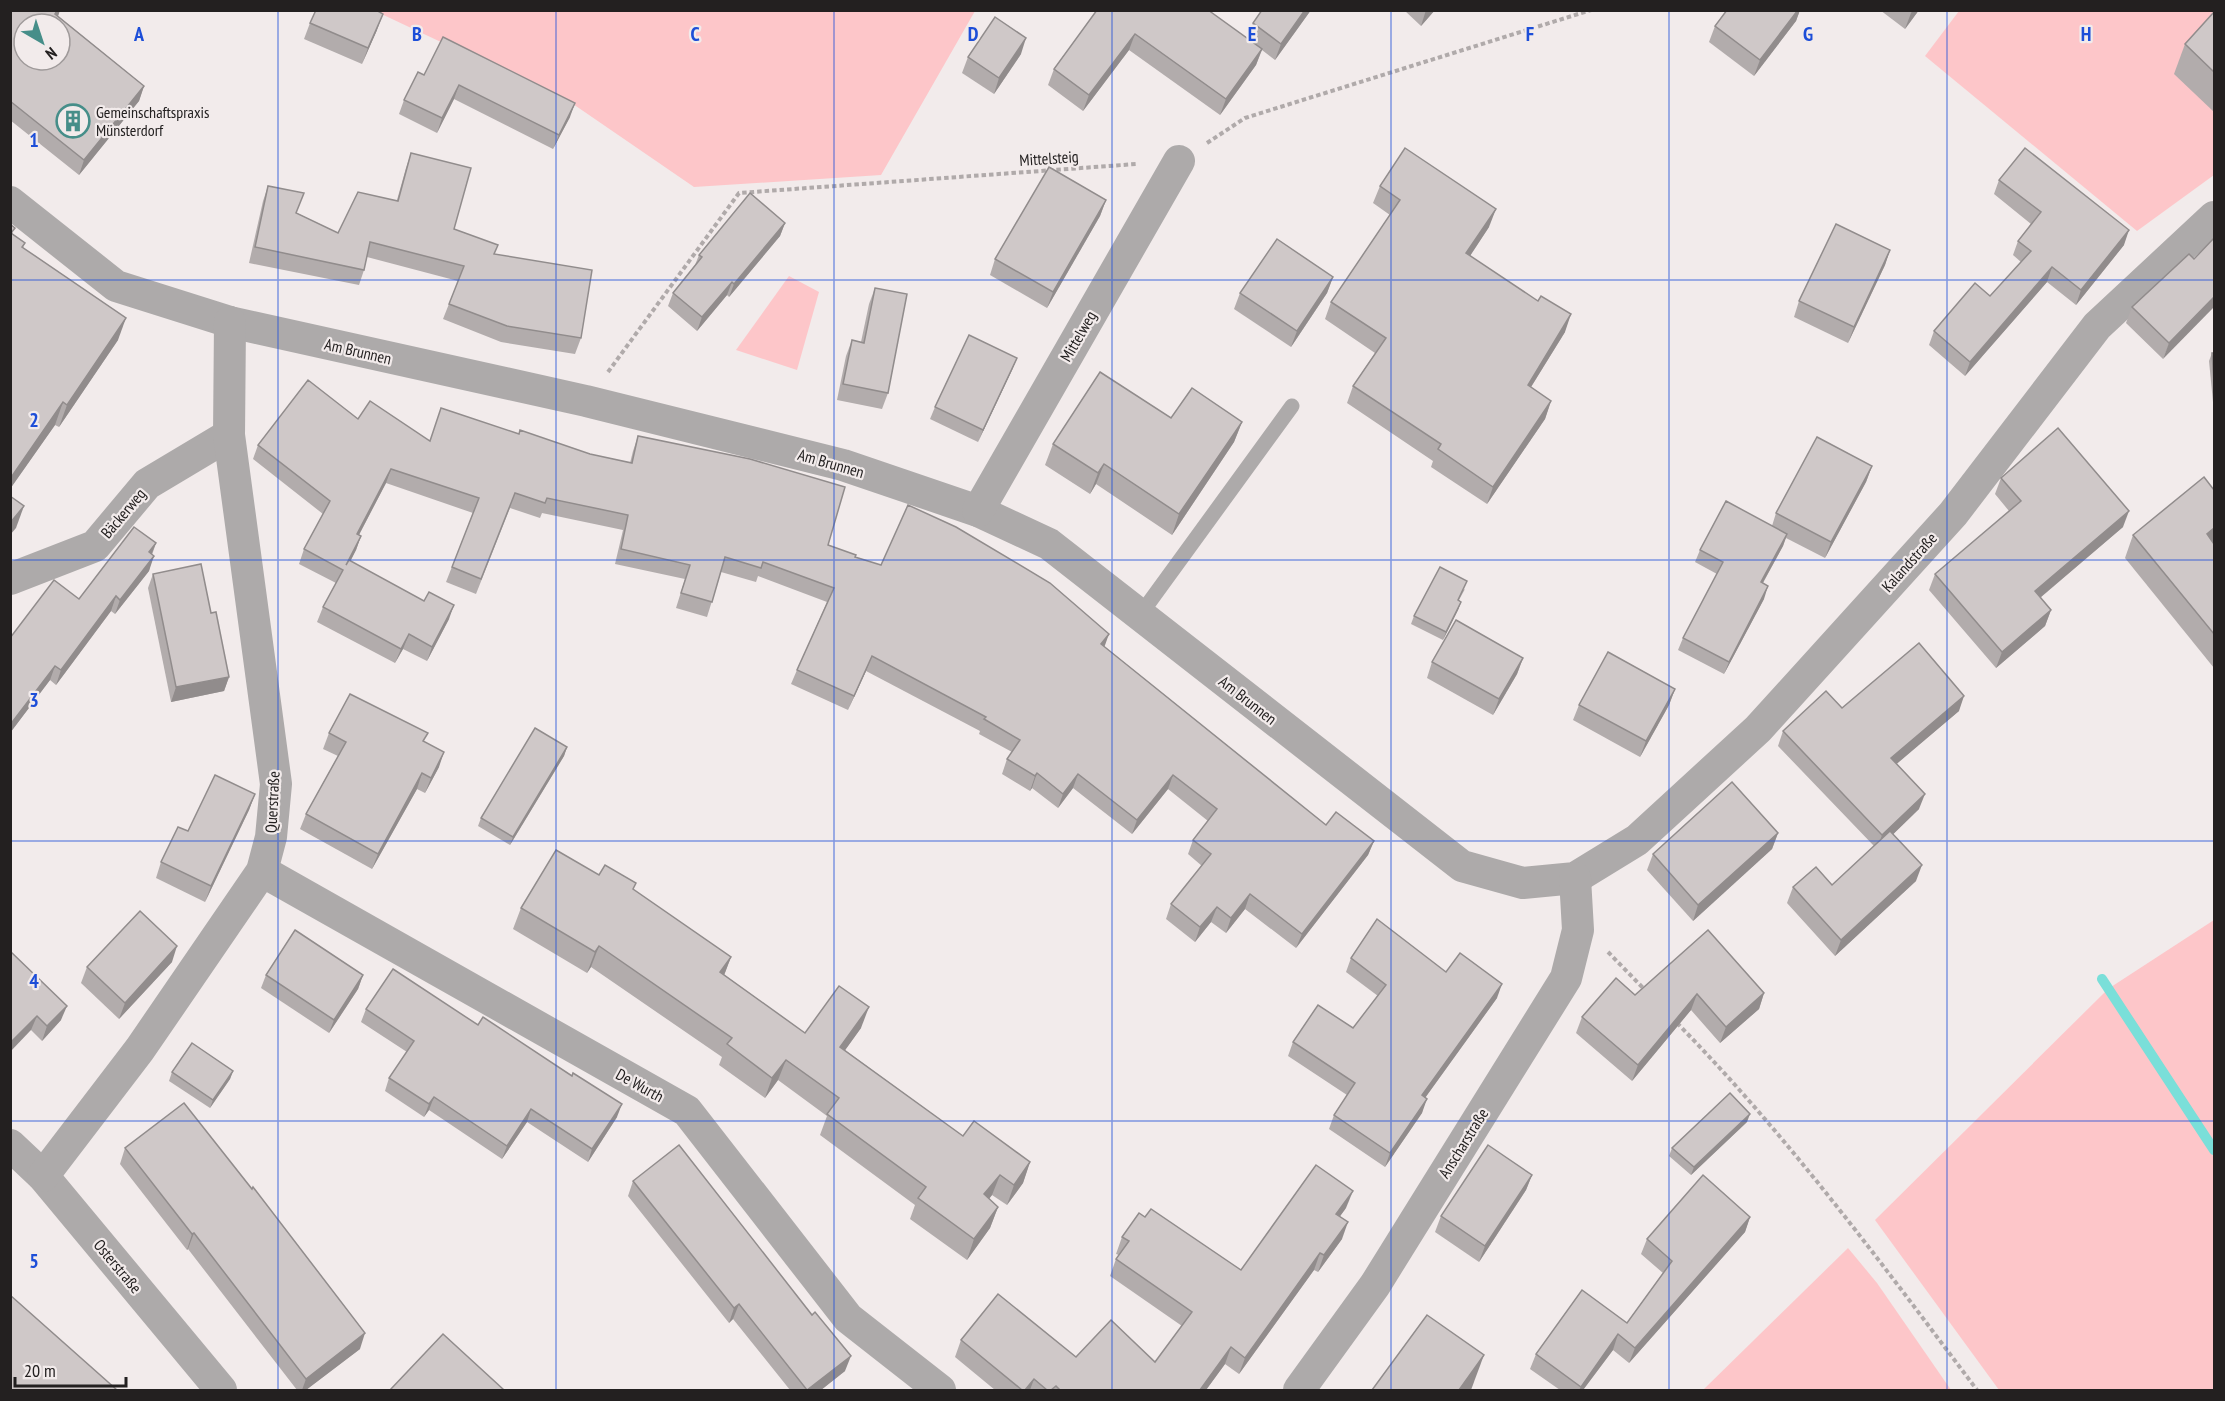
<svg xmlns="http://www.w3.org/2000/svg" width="2225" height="1401" font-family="'PT Sans Narrow',sans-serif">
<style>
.green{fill:#fdc6c9}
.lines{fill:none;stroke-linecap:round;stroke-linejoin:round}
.stream{stroke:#7adfd9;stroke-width:10}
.path{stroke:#b0aaaa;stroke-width:4;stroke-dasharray:4.5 3;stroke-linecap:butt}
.service{stroke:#adaaaa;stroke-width:15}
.minor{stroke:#adaaaa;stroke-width:32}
.wall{fill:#b2acac}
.shaded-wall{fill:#918c8c}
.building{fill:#cfc8c8;stroke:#918c8c;stroke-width:1.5;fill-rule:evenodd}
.grid{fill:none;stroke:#1d4ed8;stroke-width:1.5;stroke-opacity:0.55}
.labels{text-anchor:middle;stroke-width:4.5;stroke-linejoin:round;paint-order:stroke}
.poi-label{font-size:16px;fill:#232020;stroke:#f2ebeb;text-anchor:start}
.street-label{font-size:16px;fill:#232020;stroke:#f2ebeb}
.grid-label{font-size:20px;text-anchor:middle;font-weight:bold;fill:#1d4ed8;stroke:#f2ebeb;stroke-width:4.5;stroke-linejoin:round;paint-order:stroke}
</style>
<rect width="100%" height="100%" fill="#f2ebeb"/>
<!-- green -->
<g class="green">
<path d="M 375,11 L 975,11 L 881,175 L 694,187 L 573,104 Z"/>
<path d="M 1959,11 L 2214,11 L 2214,175 L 2137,231 L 1925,56 Z"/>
<path d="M 789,276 L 819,292 L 797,370 L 736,350 Z"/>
<path d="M 2214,920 L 2214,1143 L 2111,987 Z"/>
<path d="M 2105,992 L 2214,1157 L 2214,1390 L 1999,1390 L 1875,1220 Z"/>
<path d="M 1848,1248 L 1877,1283 L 1951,1390 L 1703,1390 Z"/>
</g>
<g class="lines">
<!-- stream -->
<path class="stream" d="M 2102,979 L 2214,1150"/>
<!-- path -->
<g class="path">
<path d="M 1207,143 L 1245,118 L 1591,10"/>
<path d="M 608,372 L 739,193 L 1136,164"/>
<path d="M 1608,952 L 1644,989"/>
<path d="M 1677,1023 C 1788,1136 1882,1264 1977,1390"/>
</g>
<!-- service -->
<path class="service" d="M 1140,615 L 1292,406"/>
<!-- minor -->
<g class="minor">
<path d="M 10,202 L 116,286 L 230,322 L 586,401 L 843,465 L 978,511 L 1049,544 L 1462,866 L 1523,883 L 1575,878 L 1637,840 L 1758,729 L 1953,514 L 2097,326 L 2214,217"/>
<path d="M 978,511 L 1179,161"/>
<path d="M 10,579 L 95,546 L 147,484 L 229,435"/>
<path d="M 262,871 L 687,1111 L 848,1318 L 940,1390"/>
<path d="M 10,1145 L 43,1176 L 221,1390"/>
<path d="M 43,1176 L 140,1049 L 262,871 L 271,837 L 276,784 L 229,435 L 230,322"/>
<path d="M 1299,1390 L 1375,1285 L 1566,978 L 1578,930 L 1575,878"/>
</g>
</g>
<!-- wall -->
<g class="wall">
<path d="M 10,10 L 60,10 L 58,16 L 144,86 L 139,101 L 79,175 L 10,120 Z"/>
<path d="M 1097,10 L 1248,39 L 1253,23 L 1262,10 L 1311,10 L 1275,60 L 1262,50 L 1256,65 L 1220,115 L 1129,50 L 1083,111 L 1048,85 L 1054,69 Z"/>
<path d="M 1404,10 L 1435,10 L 1421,26 Z"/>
<path d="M 1727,10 L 1800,10 L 1796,21 L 1754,76 L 1709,42 L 1715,26 Z"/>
<path d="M 1880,10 L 1919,10 L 1905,29 Z"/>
<path d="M 2214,12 L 2214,112 L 2174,74 L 2185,44 Z"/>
<path d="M 310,23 L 377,30 L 362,64 L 304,39 Z"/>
<path d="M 1021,54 L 994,94 L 962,73 L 968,57 Z"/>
<path d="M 424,75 L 570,117 L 553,149 L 454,99 L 437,133 L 399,114 L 404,100 Z"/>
<path d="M 411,153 L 454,229 L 494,254 L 581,338 L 575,354 L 501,342 L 443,319 L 458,281 L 367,257 L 364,270 L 359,285 L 249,263 L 263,201 L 268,186 L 297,213 L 338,233 L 397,200 L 406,168 Z"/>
<path d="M 1999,180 L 2124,245 L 2076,305 L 2047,282 L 1965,376 L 1929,345 L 1934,331 L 1990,296 L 2021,262 L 2013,255 L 2018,241 L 2031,224 L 1994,194 Z"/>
<path d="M 1380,186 L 1489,227 L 1470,256 L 1565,332 L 1531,387 L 1551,401 L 1545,419 L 1487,504 L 1431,467 L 1433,461 L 1347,403 L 1353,386 L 1375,353 L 1325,319 L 1331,302 L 1390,215 L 1373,203 Z"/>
<path d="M 1106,200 L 1100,216 L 1047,308 L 990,275 L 995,259 Z"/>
<path d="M 785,223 L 780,236 L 729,297 L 727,295 L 697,331 L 668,306 L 673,293 L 695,265 L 699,255 Z"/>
<path d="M 10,224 L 13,234 L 25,243 L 23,248 L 118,340 L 59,427 L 55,425 L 10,489 Z"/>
<path d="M 2214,238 L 2163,359 L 2126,323 L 2132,307 L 2194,259 Z"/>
<path d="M 1890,250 L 1885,265 L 1848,343 L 1794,317 L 1799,301 Z"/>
<path d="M 1333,277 L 1327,293 L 1291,347 L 1234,309 L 1240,293 Z"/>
<path d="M 875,288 L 888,393 L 882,409 L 837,400 L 846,356 L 852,340 L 861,342 L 869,304 Z"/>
<path d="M 2212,353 L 2214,353 L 2214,402 L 2213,402 L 2209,361 Z"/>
<path d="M 1017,358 L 1012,370 L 978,442 L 930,419 L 935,407 Z"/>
<path d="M 1171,418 L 1242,422 L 1234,442 L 1172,535 L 1096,484 L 1090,494 L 1045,465 L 1053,444 Z"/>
<path d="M 358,419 L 430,441 L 519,434 L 590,454 L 630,463 L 633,451 L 638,436 L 828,545 L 855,557 L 1105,647 L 1326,825 L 1374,841 L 1368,855 L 1296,948 L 1245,909 L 1226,933 L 1211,922 L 1195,942 L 1166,919 L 1171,904 L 1202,866 L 1188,854 L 1193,840 L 1208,821 L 1168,789 L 1132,834 L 1073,788 L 1058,808 L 1032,788 L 1030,791 L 1002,774 L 1007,759 L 1012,752 L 979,734 L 980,731 L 866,671 L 848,710 L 791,684 L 797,670 L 827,602 L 758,576 L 756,582 L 721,572 L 707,617 L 676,608 L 685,579 L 615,564 L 623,530 L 542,513 L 540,518 L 510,508 L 476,594 L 446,582 L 473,513 L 386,483 L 359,535 L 361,536 L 356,550 L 350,561 L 449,619 L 427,661 L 403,649 L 395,663 L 317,622 L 323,607 L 336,583 L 299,564 L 304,549 L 323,514 L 253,459 L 258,445 Z"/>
<path d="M 1872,466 L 1866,482 L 1825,558 L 1786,538 L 1783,546 L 1763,583 L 1764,599 L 1724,674 L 1678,650 L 1683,638 L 1717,574 L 1695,562 L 1700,550 L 1772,526 L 1776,513 Z"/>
<path d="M 2001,478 L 2123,527 L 2040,598 L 2051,610 L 2045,626 L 1996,668 L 1929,590 L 1935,574 L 2009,511 L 1995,494 Z"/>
<path d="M 2214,490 L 2214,668 L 2125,558 L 2133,535 Z"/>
<path d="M 156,543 L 152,555 L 149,571 L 115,614 L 111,611 L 56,685 L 50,680 L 10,733 L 10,638 L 79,599 Z"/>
<path d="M 153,574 L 211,613 L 229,677 L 224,691 L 171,702 L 148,588 Z"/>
<path d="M 1465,589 L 1459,600 L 1461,602 L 1458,610 L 1443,640 L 1411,624 L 1414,616 Z"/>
<path d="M 1523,658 L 1517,674 L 1493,715 L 1427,678 L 1432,662 Z"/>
<path d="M 1675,689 L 1669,705 L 1640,757 L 1573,720 L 1579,705 Z"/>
<path d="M 1842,708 L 1959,711 L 1896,764 L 1919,809 L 1893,834 L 1916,881 L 1835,956 L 1787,903 L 1793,887 L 1832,885 L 1874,846 L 1778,746 L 1783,731 Z"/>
<path d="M 329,733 L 424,742 L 439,767 L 425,793 L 417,789 L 372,869 L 300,829 L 306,814 L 338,756 L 323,749 Z"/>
<path d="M 567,747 L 564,756 L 510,845 L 478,826 L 481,818 Z"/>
<path d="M 255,794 L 249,810 L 205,902 L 156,878 L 161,862 L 188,831 Z"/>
<path d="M 1778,833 L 1772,849 L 1693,921 L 1647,870 L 1653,854 Z"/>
<path d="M 599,875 L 634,890 L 731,957 L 724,975 L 805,1033 L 861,1028 L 845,1050 L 963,1136 L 1030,1162 L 1023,1183 L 1007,1205 L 992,1195 L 989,1199 L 998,1207 L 990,1228 L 967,1260 L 910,1219 L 915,1205 L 820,1135 L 827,1116 L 778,1080 L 765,1098 L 719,1065 L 722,1057 L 591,967 L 587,973 L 513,929 L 521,908 Z"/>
<path d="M 10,951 L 61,1020 L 42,1041 L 31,1030 Z"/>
<path d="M 1351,958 L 1446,972 L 1497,998 L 1425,1098 L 1422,1113 L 1385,1167 L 1329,1129 L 1334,1115 L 1347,1095 L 1288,1056 L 1293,1042 L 1353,1028 L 1378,996 L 1346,972 Z"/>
<path d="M 172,962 L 119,1019 L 81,983 L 87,967 Z"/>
<path d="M 266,975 L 363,975 L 358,989 L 329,1033 L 261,988 Z"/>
<path d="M 1764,993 L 1759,1009 L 1720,1043 L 1691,1010 L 1632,1081 L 1576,1033 L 1582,1017 L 1635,995 Z"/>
<path d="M 366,1009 L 617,1117 L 588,1162 L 527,1122 L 502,1159 L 429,1110 L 424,1117 L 385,1091 L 389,1078 L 407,1052 L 361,1022 Z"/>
<path d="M 233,1071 L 230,1079 L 210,1108 L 169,1081 L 172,1072 Z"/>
<path d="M 1747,1122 L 1691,1175 L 1669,1156 L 1672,1148 Z"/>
<path d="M 125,1148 L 252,1189 L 360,1349 L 306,1390 L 297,1390 L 188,1249 L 187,1250 L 120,1164 Z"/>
<path d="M 1532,1175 L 1526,1190 L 1479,1262 L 1435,1232 L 1441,1216 Z"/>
<path d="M 633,1181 L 812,1315 L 845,1371 L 821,1390 L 790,1390 L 733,1319 L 729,1323 L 628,1196 Z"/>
<path d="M 1346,1208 L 1340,1216 L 1342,1239 L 1318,1272 L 1314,1270 L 1239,1374 L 1225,1364 L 1206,1390 L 995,1390 L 955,1357 L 961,1340 L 1076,1357 L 1155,1362 L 1182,1326 L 1110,1276 L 1116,1259 L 1119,1255 L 1116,1254 L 1122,1237 L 1241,1270 Z"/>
<path d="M 1750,1217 L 1745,1232 L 1629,1363 L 1613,1350 L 1583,1390 L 1560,1390 L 1530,1369 L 1536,1354 L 1627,1323 L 1663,1273 L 1641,1254 L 1647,1239 Z"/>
</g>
<!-- shaded-wall -->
<g class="shaded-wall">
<path d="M 57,10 L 60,10 L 57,19 L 55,14 Z"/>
<path d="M 1305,10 L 1311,10 L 1275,60 L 1281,44 Z"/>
<path d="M 1426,10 L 1435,10 L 1421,26 Z"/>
<path d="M 1798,10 L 1800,10 L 1796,21 L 1754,76 L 1760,60 Z"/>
<path d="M 1913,10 L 1919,10 L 1905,29 L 1911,13 Z"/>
<path d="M 383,14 L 377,30 L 362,64 L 368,48 Z"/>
<path d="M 1135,34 L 1129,50 L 1083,111 L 1089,95 Z"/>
<path d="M 1026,38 L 1021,54 L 994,94 L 999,78 Z"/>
<path d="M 1262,49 L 1256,65 L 1220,115 L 1226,99 Z"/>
<path d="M 459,85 L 454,99 L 437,133 L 442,118 Z"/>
<path d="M 144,86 L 139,101 L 79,175 L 84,160 Z"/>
<path d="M 575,103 L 570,117 L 553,149 L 559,135 Z"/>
<path d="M 1106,200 L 1100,216 L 1047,308 L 1053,292 Z"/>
<path d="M 1496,209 L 1489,227 L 1460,271 L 1466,253 Z"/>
<path d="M 785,223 L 780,236 L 729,297 L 734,284 Z"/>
<path d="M 2129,230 L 2124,245 L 2076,305 L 2081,290 Z"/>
<path d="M 1890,250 L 1885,265 L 1848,343 L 1854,327 Z"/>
<path d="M 2052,267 L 2047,282 L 1965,376 L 1970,362 Z"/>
<path d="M 1333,277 L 1327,293 L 1291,347 L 1297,331 Z"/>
<path d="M 732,282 L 727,295 L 697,331 L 702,317 Z"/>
<path d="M 2214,297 L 2214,307 L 2163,359 L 2169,343 Z"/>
<path d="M 1571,314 L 1565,332 L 1521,403 L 1528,385 Z"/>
<path d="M 126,318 L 118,340 L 59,427 L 67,405 Z"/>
<path d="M 1017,358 L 1012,370 L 978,442 L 983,430 Z"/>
<path d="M 1551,401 L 1545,419 L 1487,504 L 1493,487 Z"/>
<path d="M 63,402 L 55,425 L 10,489 L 10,479 Z"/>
<path d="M 1242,422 L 1234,442 L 1172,535 L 1179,514 Z"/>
<path d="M 1104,464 L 1096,484 L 1090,494 L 1098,473 Z"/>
<path d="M 1872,466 L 1866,482 L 1825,558 L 1831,542 Z"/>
<path d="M 391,469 L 386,483 L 352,548 L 357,534 Z"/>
<path d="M 24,506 L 16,528 L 10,535 L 10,523 Z"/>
<path d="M 2129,511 L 2123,527 L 2029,607 L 2035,591 Z"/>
<path d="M 2214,528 L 2214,544 L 2207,534 Z"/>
<path d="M 1787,534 L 1783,546 L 1756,595 L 1761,582 Z"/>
<path d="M 361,536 L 356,550 L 341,580 L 346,565 Z"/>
<path d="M 156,543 L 150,558 L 149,552 Z"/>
<path d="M 154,556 L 149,571 L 115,614 L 120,600 Z"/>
<path d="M 1768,586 L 1764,599 L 1724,674 L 1729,662 Z"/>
<path d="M 116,596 L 111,611 L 56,685 L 61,670 Z"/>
<path d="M 1461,602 L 1458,610 L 1443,640 L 1446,632 Z"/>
<path d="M 454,605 L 449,619 L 427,661 L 432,647 Z"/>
<path d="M 2051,610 L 2045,626 L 1996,668 L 2002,652 Z"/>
<path d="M 409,634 L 403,649 L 395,663 L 401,649 Z"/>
<path d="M 1109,634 L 1104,648 L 1101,644 Z"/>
<path d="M 872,656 L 866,671 L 848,710 L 854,696 Z"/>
<path d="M 1523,658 L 1517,674 L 1493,715 L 1499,699 Z"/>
<path d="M 55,666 L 50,680 L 10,733 L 10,725 Z"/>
<path d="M 229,677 L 224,691 L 171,702 L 176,687 Z"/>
<path d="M 1675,689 L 1669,705 L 1640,757 L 1646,741 Z"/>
<path d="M 1964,696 L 1959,711 L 1886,773 L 1891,758 Z"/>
<path d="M 567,747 L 564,756 L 510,845 L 513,837 Z"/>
<path d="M 444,752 L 439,767 L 425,793 L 431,778 Z"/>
<path d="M 422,773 L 417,789 L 372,869 L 378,854 Z"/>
<path d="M 1037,773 L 1032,788 L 1030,791 L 1035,776 Z"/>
<path d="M 1078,774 L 1073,788 L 1058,808 L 1063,794 Z"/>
<path d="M 1173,775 L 1168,789 L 1132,834 L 1137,820 Z"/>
<path d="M 255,794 L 249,810 L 205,902 L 211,886 Z"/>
<path d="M 1925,794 L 1919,809 L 1877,850 L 1882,835 Z"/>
<path d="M 1778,833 L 1772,849 L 1693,921 L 1698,905 Z"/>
<path d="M 1374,841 L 1368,855 L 1296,948 L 1302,934 Z"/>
<path d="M 1922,865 L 1916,881 L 1835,956 L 1841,940 Z"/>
<path d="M 1250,894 L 1245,909 L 1226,933 L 1231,918 Z"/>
<path d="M 1217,907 L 1211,922 L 1195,942 L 1200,927 Z"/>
<path d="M 177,946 L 172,962 L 119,1019 L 125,1003 Z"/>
<path d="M 599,946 L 591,967 L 587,973 L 595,952 Z"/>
<path d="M 731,957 L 723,978 L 720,972 Z"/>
<path d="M 363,975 L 358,989 L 329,1033 L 334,1020 Z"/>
<path d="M 1502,984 L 1497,998 L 1417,1109 L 1422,1095 Z"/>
<path d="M 1764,993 L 1759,1009 L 1720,1043 L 1726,1027 Z"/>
<path d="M 1697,994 L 1691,1010 L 1632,1081 L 1638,1065 Z"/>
<path d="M 67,1006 L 61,1020 L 42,1041 L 47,1026 Z"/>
<path d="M 869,1007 L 861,1028 L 833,1067 L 840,1047 Z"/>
<path d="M 37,1016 L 31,1030 L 10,1052 L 10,1043 Z"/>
<path d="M 786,1060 L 778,1080 L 765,1098 L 772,1078 Z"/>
<path d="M 233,1071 L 230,1079 L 210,1108 L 213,1100 Z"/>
<path d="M 434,1097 L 429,1110 L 424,1117 L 429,1104 Z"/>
<path d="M 1427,1099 L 1422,1113 L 1385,1167 L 1390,1153 Z"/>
<path d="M 622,1104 L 617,1117 L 588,1162 L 592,1149 Z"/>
<path d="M 531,1109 L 527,1122 L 502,1159 L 507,1146 Z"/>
<path d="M 1750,1114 L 1747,1122 L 1691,1175 L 1694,1167 Z"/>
<path d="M 1030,1162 L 1023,1183 L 1007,1205 L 1014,1185 Z"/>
<path d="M 1000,1175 L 992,1195 L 976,1215 L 984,1194 Z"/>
<path d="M 1532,1175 L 1526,1190 L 1479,1262 L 1485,1246 Z"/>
<path d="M 1353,1191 L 1346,1208 L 1330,1230 L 1336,1214 Z"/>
<path d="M 998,1207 L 990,1228 L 967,1260 L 974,1239 Z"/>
<path d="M 1750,1217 L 1745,1232 L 1629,1363 L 1635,1348 Z"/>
<path d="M 1348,1222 L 1342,1239 L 1318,1272 L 1324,1255 Z"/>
<path d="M 194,1233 L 188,1249 L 187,1250 L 192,1234 Z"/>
<path d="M 1320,1253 L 1314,1270 L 1239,1374 L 1245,1358 Z"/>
<path d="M 739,1304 L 733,1319 L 729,1323 L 734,1308 Z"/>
<path d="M 365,1333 L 360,1349 L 306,1390 L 302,1390 L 306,1379 Z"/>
<path d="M 1618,1334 L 1613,1350 L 1583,1390 L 1579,1390 L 1581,1387 Z"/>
<path d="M 1231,1347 L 1225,1364 L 1206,1390 L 1200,1390 Z"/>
<path d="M 1484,1355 L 1471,1390 L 1459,1390 Z"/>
<path d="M 851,1356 L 845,1371 L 821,1390 L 807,1390 Z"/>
<path d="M 1034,1379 L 1030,1390 L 1025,1390 Z"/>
</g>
<!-- building -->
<g class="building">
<path d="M 10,10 L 57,10 L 55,14 L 144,86 L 84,160 L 10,101 ZM 24,24 L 60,24 L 60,60 L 24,60 Z"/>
<path d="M 316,10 L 376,10 L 383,14 L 368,48 L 310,23 Z"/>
<path d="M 1097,10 L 1208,10 L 1262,49 L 1226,99 L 1135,34 L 1089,95 L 1054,69 Z"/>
<path d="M 1262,10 L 1305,10 L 1281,44 L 1253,23 Z"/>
<path d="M 1727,10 L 1798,10 L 1760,60 L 1715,26 Z"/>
<path d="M 2214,12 L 2214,72 L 2185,44 Z"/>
<path d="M 995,17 L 1026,38 L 999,78 L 968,57 Z"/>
<path d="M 443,37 L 575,103 L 559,135 L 459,85 L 442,118 L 404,100 L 418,72 L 424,75 Z"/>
<path d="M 1405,148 L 1496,209 L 1466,253 L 1538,301 L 1541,296 L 1571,314 L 1528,385 L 1551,401 L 1493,487 L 1438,449 L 1441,444 L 1353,386 L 1386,338 L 1331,302 L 1400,200 L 1380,186 Z"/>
<path d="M 2025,148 L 2129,230 L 2081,290 L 2052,267 L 1970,362 L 1934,331 L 1975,283 L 1990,296 L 2031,251 L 2018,241 L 2041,212 L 1999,180 Z"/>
<path d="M 411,153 L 471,168 L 454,229 L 498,245 L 494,254 L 592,270 L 581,338 L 507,326 L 449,304 L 464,266 L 370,242 L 364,270 L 255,247 L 268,186 L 304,193 L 296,213 L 338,233 L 358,192 L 398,201 Z"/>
<path d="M 1049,167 L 1106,200 L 1053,292 L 995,259 Z"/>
<path d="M 750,193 L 785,223 L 734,284 L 732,282 L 702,317 L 673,293 L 702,257 L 699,255 Z"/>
<path d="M 10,224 L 15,228 L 11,233 L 25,243 L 22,247 L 126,318 L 67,405 L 63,402 L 10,479 Z"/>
<path d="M 1836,224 L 1890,250 L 1854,327 L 1799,301 Z"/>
<path d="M 2214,238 L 2214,297 L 2169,343 L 2132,307 L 2189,254 L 2194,259 Z"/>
<path d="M 1277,239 L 1333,277 L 1297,331 L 1240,293 Z"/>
<path d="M 875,288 L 907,294 L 888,393 L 843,384 L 852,340 L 864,343 Z"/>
<path d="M 969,335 L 1017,358 L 983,430 L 935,407 Z"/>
<path d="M 2212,353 L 2214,353 L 2214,382 Z"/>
<path d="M 1100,372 L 1171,418 L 1192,388 L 1242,422 L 1179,514 L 1104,464 L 1098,473 L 1053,444 Z"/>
<path d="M 308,380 L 358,419 L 370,401 L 430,441 L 441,408 L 519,434 L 520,430 L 590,454 L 632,463 L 638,436 L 750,459 L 845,487 L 828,545 L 856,555 L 855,557 L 881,565 L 908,505 L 956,527 L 1050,583 L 1109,634 L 1101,644 L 1326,825 L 1336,812 L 1374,841 L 1302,934 L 1250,894 L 1231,918 L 1217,907 L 1200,927 L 1171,904 L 1211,854 L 1193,840 L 1217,809 L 1173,775 L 1137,820 L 1078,774 L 1063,794 L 1037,773 L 1035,776 L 1007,759 L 1020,740 L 984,719 L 986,717 L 872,656 L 854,696 L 797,670 L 834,588 L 763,562 L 761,568 L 725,557 L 712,602 L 681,593 L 690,565 L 621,549 L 628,515 L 547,498 L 545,503 L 515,493 L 481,579 L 452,567 L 479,498 L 391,469 L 357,534 L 361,536 L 346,565 L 349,560 L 424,601 L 429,592 L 454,605 L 432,647 L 409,634 L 401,649 L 323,607 L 343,570 L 304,549 L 330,501 L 258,445 Z"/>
<path d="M 2058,428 L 2129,511 L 2035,591 L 2051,610 L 2002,652 L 1935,574 L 2021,501 L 2001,478 Z"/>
<path d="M 1817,437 L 1872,466 L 1831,542 L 1776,513 Z"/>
<path d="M 2204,477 L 2214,490 L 2214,528 L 2207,534 L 2214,544 L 2214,634 L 2133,535 Z"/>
<path d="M 10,496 L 24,506 L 10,523 Z"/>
<path d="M 1726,501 L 1787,534 L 1761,582 L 1768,586 L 1729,662 L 1683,638 L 1723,562 L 1700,550 Z"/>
<path d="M 134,527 L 156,543 L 149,552 L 154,556 L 120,600 L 116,596 L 61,670 L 55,666 L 10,725 L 10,638 L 54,580 L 79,599 Z"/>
<path d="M 201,564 L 211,613 L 216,612 L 229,677 L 176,687 L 153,574 Z"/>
<path d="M 1440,567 L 1467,581 L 1458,600 L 1461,602 L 1446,632 L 1414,616 Z"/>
<path d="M 1456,620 L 1523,658 L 1499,699 L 1432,662 Z"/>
<path d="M 1919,643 L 1964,696 L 1891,758 L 1925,794 L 1882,835 L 1783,731 L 1826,691 L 1842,708 Z"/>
<path d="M 1608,652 L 1675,689 L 1646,741 L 1579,705 Z"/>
<path d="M 350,694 L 428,733 L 423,741 L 444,752 L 431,778 L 422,773 L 378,854 L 306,814 L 346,742 L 329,733 Z"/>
<path d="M 535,728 L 567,747 L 513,837 L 481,818 Z"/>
<path d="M 215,775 L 255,794 L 211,886 L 161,862 L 178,827 L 188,831 Z"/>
<path d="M 1732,782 L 1778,833 L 1698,905 L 1653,854 Z"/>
<path d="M 1890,831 L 1922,865 L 1841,940 L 1793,887 L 1816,867 L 1832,885 Z"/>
<path d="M 556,850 L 599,875 L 605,865 L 636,883 L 633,889 L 731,957 L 720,972 L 805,1033 L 839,986 L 869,1007 L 840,1047 L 963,1136 L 974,1121 L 1030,1162 L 1014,1185 L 1000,1175 L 984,1194 L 998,1207 L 974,1239 L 918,1198 L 926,1187 L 827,1114 L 839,1098 L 786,1060 L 772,1078 L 727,1044 L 732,1038 L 599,946 L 595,952 L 521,908 Z"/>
<path d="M 140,911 L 177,946 L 125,1003 L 87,967 Z"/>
<path d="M 1377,919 L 1446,972 L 1460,953 L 1502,984 L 1422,1095 L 1427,1099 L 1390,1153 L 1334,1115 L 1355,1083 L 1293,1042 L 1318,1005 L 1353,1028 L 1386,985 L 1351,958 Z"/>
<path d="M 295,930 L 363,975 L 334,1020 L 266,975 Z"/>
<path d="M 1708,930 L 1764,993 L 1726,1027 L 1697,994 L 1638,1065 L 1582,1017 L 1616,978 L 1635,995 Z"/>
<path d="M 10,951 L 67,1006 L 47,1026 L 37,1016 L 10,1043 Z"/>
<path d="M 393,969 L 478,1025 L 483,1017 L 572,1076 L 573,1073 L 622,1104 L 592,1149 L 531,1109 L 507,1146 L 434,1097 L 429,1104 L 389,1078 L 414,1041 L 366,1009 Z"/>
<path d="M 192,1043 L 233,1071 L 213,1100 L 172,1072 Z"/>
<path d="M 1730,1093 L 1750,1114 L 1694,1167 L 1672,1148 Z"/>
<path d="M 184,1103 L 252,1189 L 253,1187 L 365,1333 L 306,1379 L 194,1233 L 192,1234 L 125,1148 Z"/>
<path d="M 679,1145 L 812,1315 L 815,1312 L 851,1356 L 807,1390 L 739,1304 L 734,1308 L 633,1181 Z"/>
<path d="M 1488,1145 L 1532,1175 L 1485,1246 L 1441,1216 Z"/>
<path d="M 1316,1165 L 1353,1191 L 1336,1214 L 1348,1222 L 1324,1255 L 1320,1253 L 1245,1358 L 1231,1347 L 1200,1390 L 1060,1390 L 1056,1386 L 1051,1390 L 1047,1390 L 1034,1379 L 1025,1390 L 1022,1390 L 961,1340 L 998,1294 L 1076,1357 L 1111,1320 L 1155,1362 L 1192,1312 L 1116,1259 L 1129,1241 L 1122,1237 L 1139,1213 L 1145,1217 L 1151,1209 L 1241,1270 Z"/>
<path d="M 1703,1175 L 1750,1217 L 1635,1348 L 1618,1334 L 1581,1387 L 1536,1354 L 1582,1290 L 1627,1323 L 1672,1261 L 1647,1239 Z"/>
<path d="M 10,1295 L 117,1390 L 10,1390 Z"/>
<path d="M 1427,1315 L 1484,1355 L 1459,1390 L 1372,1390 Z"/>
<path d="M 443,1334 L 504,1390 L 390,1390 Z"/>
</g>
<!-- grid -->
<path class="grid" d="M 278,10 L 278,1390M 556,10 L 556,1390M 834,10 L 834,1390M 1112,10 L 1112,1390M 1391,10 L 1391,1390M 1669,10 L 1669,1390M 1947,10 L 1947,1390M 10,280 L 2214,280M 10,560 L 2214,560M 10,841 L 2214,841M 10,1121 L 2214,1121"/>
<!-- icons -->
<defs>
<g id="building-ring" transform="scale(1.725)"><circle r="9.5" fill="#f2ebeb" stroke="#468e89" stroke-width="1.5"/><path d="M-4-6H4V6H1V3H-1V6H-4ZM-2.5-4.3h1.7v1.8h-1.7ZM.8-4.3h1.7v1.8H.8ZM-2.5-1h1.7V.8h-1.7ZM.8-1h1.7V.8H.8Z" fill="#468e89"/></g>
</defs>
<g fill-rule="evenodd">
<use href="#building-ring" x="73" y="121"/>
</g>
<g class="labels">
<!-- poi labels -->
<g class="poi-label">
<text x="96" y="118">Gemeinschaftspraxis<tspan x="96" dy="18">Münsterdorf</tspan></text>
</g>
<!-- street labels -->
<g class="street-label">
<text transform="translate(1049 158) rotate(-4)" y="6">Mittelsteig</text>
<text transform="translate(1078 336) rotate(-60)" y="6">Mittelweg</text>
<text transform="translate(358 351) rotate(13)" y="6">Am Brunnen</text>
<text transform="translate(831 463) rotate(16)" y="6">Am Brunnen</text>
<text transform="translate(123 513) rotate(-50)" y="6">Bäckerweg</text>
<text transform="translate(1909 562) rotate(-48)" y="6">Kalandstraße</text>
<text transform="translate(1248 700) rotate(38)" y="6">Am Brunnen</text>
<text transform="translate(272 802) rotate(-87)" y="6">Querstraße</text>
<text transform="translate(640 1085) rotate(29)" y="6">De Wurth</text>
<text transform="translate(1463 1143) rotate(-58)" y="6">Anscharstraße</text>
<text transform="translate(118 1266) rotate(50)" y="6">Osterstraße</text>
</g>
</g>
<g class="grid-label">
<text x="139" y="41">A</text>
<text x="417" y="41">B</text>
<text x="695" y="41">C</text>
<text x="973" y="41">D</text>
<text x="1252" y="41">E</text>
<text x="1530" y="41">F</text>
<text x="1808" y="41">G</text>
<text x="2086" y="41">H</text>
<text x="34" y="147">1</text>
<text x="34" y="427">2</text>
<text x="34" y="707">3</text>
<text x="34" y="988">4</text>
<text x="34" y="1268">5</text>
</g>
<!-- border -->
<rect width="2225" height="1401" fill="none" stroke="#232020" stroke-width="24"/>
<!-- north arrow -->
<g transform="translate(42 42) rotate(141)"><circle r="28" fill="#f2ebeb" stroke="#9f9a9a" stroke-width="1.5"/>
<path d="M0-4.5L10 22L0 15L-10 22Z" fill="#468e89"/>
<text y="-9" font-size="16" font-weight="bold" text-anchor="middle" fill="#232020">N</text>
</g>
<!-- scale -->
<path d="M15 1377v9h111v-9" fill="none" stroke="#232020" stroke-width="3"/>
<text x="24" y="1377" font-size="18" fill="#232020" stroke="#f2ebeb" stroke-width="4.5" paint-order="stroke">20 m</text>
</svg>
